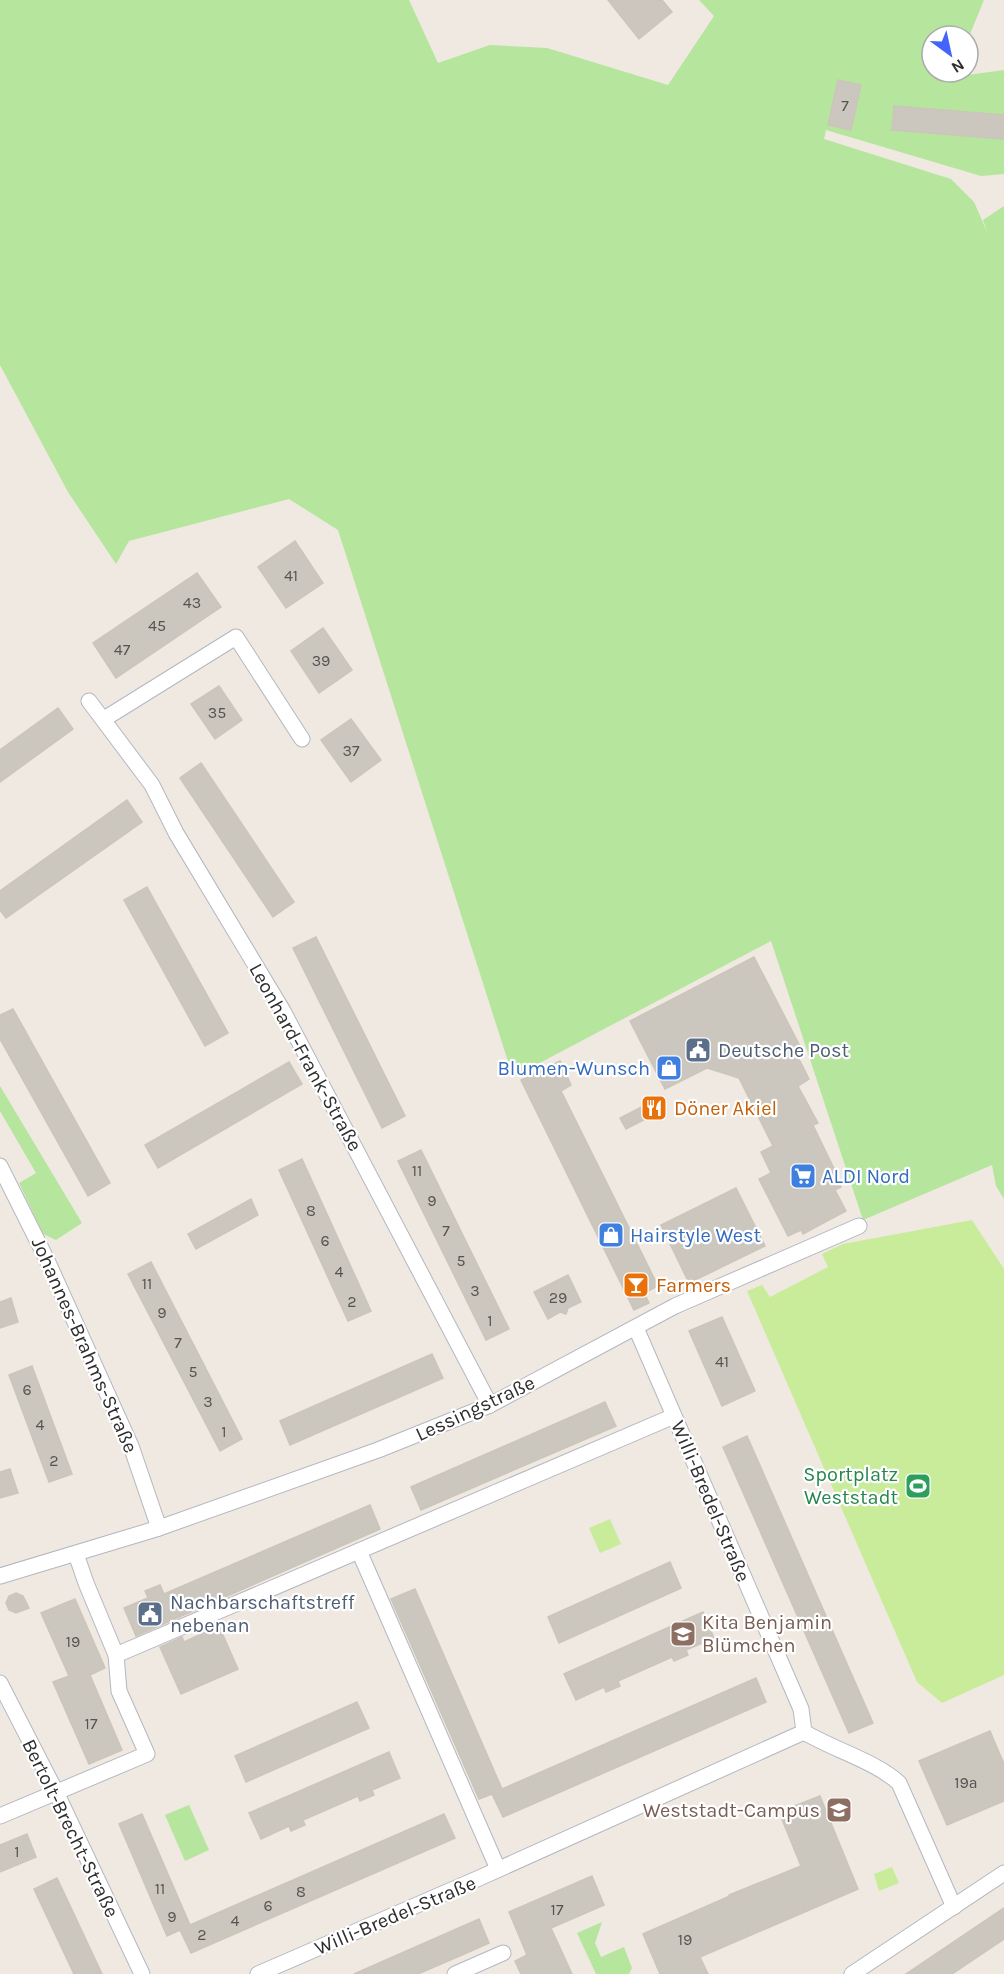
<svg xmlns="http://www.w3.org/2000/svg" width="1004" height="1974" font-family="Karla,sans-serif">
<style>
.green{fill:#b6e59e}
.pitch{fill:#c9ec9a}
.building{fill:#cbc7bf;stroke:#cbc5ba;stroke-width:1.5}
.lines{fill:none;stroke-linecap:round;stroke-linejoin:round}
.street-casing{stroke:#b4b7c1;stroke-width:17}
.street{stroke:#fff;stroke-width:15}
.labels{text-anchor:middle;stroke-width:4.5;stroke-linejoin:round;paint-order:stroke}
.number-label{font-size:16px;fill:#555452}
.service-label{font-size:20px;fill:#4e5e75;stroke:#fff;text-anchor:start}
.street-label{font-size:20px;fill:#2e2e2e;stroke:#fff}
.shop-label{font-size:20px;fill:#366cbe;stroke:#fff;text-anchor:start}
.food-label{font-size:20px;fill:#c56008;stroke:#fff;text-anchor:start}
.leisure-label{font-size:20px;fill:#27864d;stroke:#fff;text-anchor:end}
.education-label{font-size:20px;fill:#785e54;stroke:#fff;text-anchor:start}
</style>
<rect width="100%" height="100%" fill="#efe9e1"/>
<!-- green -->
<g class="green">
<path d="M 0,0 L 409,0 L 438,63 L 490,45 L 547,48 L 668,85 L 714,16 L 699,0 L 984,0 L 968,39 L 968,36 L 932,36 L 932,72 L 955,72 L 953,77 L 1004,70 L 1004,174 L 981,176 L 826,130 L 824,139 L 951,179 L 974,202 L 988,234 L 983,220 L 1004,206 L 1004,1199 L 996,1186 L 992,1165 L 863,1220 L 771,941 L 513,1077 L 338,530 L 289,499 L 129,541 L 116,564 L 68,492 L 0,365 Z"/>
<path d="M 0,1086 L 82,1223 L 56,1240 L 43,1234 L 19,1183 L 36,1173 L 0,1111 Z"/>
<path d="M 189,1805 L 209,1850 L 185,1861 L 165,1815 Z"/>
<path d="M 602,1922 L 595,1943 L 601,1957 L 624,1947 L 632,1968 L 629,1974 L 596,1974 L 577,1933 Z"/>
</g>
<!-- pitch -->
<g class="pitch">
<path d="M 972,1220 L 1004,1269 L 1004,1675 L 942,1703 L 917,1682 L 747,1291 L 762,1285 L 770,1297 L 828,1267 L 822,1254 L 843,1244 Z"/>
<path d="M 610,1519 L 621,1544 L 600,1553 L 589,1528 Z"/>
<path d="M 892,1867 L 899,1883 L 879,1891 L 874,1874 Z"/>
</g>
<!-- building -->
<g class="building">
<path d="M 608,0 L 662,0 L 672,12 L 639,39 Z"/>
<path d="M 838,80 L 861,85 L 851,130 L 828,125 Z"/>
<path d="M 894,106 L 1004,115 L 1004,139 L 892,130 Z"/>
<path d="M 295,541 L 323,583 L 286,608 L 258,567 Z"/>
<path d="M 197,573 L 221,607 L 116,678 L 93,643 Z"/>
<path d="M 323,628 L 352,670 L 319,693 L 291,651 Z"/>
<path d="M 219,686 L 242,720 L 215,739 L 191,704 Z"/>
<path d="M 58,708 L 73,729 L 0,782 L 0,750 Z"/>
<path d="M 351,719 L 381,760 L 351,782 L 321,740 Z"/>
<path d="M 201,763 L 294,902 L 273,917 L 180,778 Z"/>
<path d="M 127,800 L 142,822 L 6,918 L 0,910 L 0,891 Z"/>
<path d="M 147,887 L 228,1033 L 205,1046 L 124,900 Z"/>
<path d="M 316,937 L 405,1116 L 382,1128 L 293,948 Z"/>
<path d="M 754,957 L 803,1052 L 797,1055 L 809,1079 L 798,1086 L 818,1123 L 813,1125 L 838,1177 L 836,1178 L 841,1187 L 835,1190 L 846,1211 L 803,1234 L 801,1230 L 788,1236 L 759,1179 L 771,1173 L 761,1152 L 773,1146 L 739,1078 L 707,1068 L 665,1089 L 630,1021 Z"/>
<path d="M 13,1009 L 110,1183 L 88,1196 L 0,1039 L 0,1015 Z"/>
<path d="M 560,1061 L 571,1085 L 561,1091 L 658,1286 L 644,1293 L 649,1303 L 634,1310 L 521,1080 Z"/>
<path d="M 289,1062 L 302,1084 L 158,1168 L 145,1145 Z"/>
<path d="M 659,1098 L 665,1109 L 626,1129 L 620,1118 Z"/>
<path d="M 421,1150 L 509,1329 L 486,1340 L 398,1161 Z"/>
<path d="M 302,1159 L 371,1311 L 348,1321 L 279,1170 Z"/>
<path d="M 736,1188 L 765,1246 L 689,1283 L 661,1225 Z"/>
<path d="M 251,1199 L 258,1215 L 196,1249 L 188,1234 Z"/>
<path d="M 151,1262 L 242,1439 L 220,1451 L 128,1274 Z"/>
<path d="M 568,1275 L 581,1302 L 568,1308 L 566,1314 L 560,1312 L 548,1319 L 534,1292 Z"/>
<path d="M 11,1298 L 18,1322 L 0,1328 L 0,1302 Z"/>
<path d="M 722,1317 L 755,1391 L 722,1406 L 689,1331 Z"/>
<path d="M 432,1354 L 443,1378 L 290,1445 L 280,1421 Z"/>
<path d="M 32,1366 L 72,1474 L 49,1482 L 9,1375 Z"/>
<path d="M 605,1402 L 616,1426 L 421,1510 L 411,1487 Z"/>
<path d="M 747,1436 L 873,1723 L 849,1733 L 723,1447 Z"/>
<path d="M 10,1469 L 18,1493 L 0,1498 L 0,1472 Z"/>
<path d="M 370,1505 L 380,1529 L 136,1636 L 124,1608 L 148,1598 L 145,1591 L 160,1585 L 164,1594 Z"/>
<path d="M 670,1562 L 681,1588 L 559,1643 L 548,1617 Z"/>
<path d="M 415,1589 L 502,1789 L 756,1678 L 766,1702 L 503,1817 L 492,1794 L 479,1799 L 391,1599 Z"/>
<path d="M 16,1593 L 23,1596 L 29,1608 L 16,1613 L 9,1610 L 6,1603 L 9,1596 Z"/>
<path d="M 75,1599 L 105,1668 L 90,1675 L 122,1750 L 89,1764 L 53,1682 L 69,1676 L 41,1613 Z"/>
<path d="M 703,1612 L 714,1638 L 686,1650 L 688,1655 L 674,1661 L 672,1657 L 618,1681 L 620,1686 L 606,1692 L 604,1687 L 576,1700 L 564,1674 Z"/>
<path d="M 219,1626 L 238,1669 L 181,1694 L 160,1647 L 182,1637 L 184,1642 Z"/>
<path d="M 357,1702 L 369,1728 L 246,1782 L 235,1756 Z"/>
<path d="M 990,1731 L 1004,1764 L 1004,1801 L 947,1825 L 919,1761 Z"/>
<path d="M 389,1752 L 400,1778 L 372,1790 L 374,1795 L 360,1801 L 358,1796 L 303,1820 L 305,1825 L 291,1831 L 289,1826 L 261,1839 L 249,1813 Z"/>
<path d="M 820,1796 L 858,1889 L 700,1957 L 708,1974 L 660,1974 L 643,1934 L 730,1896 L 729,1895 L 801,1866 L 779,1812 Z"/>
<path d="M 142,1814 L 190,1925 L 444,1814 L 455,1838 L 191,1953 L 180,1930 L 167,1936 L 119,1824 Z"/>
<path d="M 27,1834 L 36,1857 L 0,1872 L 0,1845 Z"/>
<path d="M 592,1876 L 604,1905 L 551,1928 L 572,1974 L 521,1974 L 515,1961 L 527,1955 L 509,1912 Z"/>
<path d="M 57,1878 L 73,1912 L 102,1974 L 74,1974 L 34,1889 Z"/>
<path d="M 1004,1908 L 1004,1939 L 952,1974 L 906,1974 Z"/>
<path d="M 479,1919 L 489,1943 L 462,1955 L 418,1974 L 354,1974 Z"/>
</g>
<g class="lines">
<!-- street casing -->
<g class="street-casing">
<g id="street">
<path d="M 89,701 L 152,785 L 176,833 L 283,1011 L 490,1405"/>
<path d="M 104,719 L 236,637 L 302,739"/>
<path d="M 0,1166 L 46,1258 L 131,1446 L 159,1528"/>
<path d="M 636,1328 L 801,1709 L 804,1732"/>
<path d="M 359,1551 L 498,1869"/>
<path d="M 76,1554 L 86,1583 L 116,1655 L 674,1416"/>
<path d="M 0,1576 L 159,1528 L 378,1450 L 490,1405 L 675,1306 L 859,1226"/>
<path d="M 0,1683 L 56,1792 L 142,1974"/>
<path d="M 804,1732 C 834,1750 875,1761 899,1783 L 954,1907"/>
<path d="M 0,1816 L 147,1754 L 119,1691 L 116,1655"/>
<path d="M 258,1974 L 477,1879 L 804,1732"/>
<path d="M 455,1974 L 503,1953"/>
<path d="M 852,1974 L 1004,1873"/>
</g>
</g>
<!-- street -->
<use href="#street" class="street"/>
</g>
<!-- icons -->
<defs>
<g id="civic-square" transform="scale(1.35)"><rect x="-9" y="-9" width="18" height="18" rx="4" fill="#5c6f8a" stroke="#fff"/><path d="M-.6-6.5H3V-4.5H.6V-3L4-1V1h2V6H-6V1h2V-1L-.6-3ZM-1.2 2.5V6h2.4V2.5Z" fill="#fff"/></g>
<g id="shop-square" transform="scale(1.35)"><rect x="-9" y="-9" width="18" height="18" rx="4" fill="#3f7fe0" stroke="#fff"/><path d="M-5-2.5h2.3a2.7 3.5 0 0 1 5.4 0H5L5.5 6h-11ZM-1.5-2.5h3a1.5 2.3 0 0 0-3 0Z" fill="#fff"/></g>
<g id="restaurant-square" transform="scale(1.35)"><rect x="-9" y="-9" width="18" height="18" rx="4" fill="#e8710a" stroke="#fff"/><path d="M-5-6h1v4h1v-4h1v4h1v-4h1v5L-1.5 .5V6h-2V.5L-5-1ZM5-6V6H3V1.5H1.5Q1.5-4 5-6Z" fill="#fff"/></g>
<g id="supermarket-square" transform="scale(1.35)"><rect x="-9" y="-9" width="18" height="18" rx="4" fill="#3f7fe0" stroke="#fff"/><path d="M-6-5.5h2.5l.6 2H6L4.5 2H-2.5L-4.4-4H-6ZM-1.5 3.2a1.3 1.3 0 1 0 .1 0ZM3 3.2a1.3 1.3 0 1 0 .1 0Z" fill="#fff"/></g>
<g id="bar-square" transform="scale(1.35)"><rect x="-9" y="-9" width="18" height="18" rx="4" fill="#e8710a" stroke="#fff"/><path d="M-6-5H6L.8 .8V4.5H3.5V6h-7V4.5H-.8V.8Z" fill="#fff"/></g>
<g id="stadium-square" transform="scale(1.35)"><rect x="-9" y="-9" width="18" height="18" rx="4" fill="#2e9e5b" stroke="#fff"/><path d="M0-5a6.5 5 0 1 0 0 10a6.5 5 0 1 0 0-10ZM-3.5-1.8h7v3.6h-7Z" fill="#fff"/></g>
<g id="school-square" transform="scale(1.35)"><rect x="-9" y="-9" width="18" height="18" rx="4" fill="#8d6e63" stroke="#fff"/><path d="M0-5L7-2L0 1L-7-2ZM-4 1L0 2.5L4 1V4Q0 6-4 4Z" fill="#fff"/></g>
</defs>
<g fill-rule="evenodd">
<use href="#civic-square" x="698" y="1050"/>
<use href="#shop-square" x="669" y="1068"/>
<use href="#restaurant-square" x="654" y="1108"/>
<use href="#supermarket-square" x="803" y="1176"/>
<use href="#shop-square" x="611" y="1235"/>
<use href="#bar-square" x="636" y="1285"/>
<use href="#stadium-square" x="918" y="1486"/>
<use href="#civic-square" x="150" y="1614"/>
<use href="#school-square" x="683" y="1634"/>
<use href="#school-square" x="839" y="1810"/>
</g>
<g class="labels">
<!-- number labels -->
<g class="number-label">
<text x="845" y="111">7</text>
<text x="291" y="581">41</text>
<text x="192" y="608">43</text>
<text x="157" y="631">45</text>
<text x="122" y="655">47</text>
<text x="321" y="666">39</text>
<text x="217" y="718">35</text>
<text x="351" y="756">37</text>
<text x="417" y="1176">11</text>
<text x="432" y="1206">9</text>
<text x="311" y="1216">8</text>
<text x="446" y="1236">7</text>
<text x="325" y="1246">6</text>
<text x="461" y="1266">5</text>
<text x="339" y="1277">4</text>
<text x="147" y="1289">11</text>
<text x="475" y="1296">3</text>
<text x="558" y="1303">29</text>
<text x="352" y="1307">2</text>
<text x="162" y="1318">9</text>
<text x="490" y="1326">1</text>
<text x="178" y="1348">7</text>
<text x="722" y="1367">41</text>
<text x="193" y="1377">5</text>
<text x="27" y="1395">6</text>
<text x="208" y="1407">3</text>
<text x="40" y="1430">4</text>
<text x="224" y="1437">1</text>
<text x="54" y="1466">2</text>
<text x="73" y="1647">19</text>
<text x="91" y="1729">17</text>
<text x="966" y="1788">19a</text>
<text x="17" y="1857">1</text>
<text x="160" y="1894">11</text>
<text x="301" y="1897">8</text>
<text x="268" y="1911">6</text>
<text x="557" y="1915">17</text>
<text x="172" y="1922">9</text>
<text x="235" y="1926">4</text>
<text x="202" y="1940">2</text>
<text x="685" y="1945">19</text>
</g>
<!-- service labels -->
<g class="service-label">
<text x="718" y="1057">Deutsche Post</text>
<text x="170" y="1609">Nachbarschaftstreff<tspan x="170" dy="23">nebenan</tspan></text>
</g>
<!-- street labels -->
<g class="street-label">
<text transform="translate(306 1057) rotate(61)" y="7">Leonhard-Frank-Straße</text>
<text transform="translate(85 1345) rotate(66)" y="7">Johannes-Brahms-Straße</text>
<text transform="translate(475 1408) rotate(-25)" y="7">Lessingstraße</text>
<text transform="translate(711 1501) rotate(67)" y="7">Willi-Bredel-Straße</text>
<text transform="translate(71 1828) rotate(64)" y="7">Bertolt-Brecht-Straße</text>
<text transform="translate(395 1915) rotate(-23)" y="7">Willi-Bredel-Straße</text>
</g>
<!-- shop labels -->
<g class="shop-label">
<text x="650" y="1075" text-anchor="end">Blumen-Wunsch</text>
<text x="822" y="1183">ALDI Nord</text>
<text x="630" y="1242">Hairstyle West</text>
</g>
<!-- food labels -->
<g class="food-label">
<text x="674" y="1115">Döner Akiel</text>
<text x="656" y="1292">Farmers</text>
</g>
<!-- leisure labels -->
<g class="leisure-label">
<text x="898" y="1481">Sportplatz<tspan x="898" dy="23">Weststadt</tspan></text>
</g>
<!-- education labels -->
<g class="education-label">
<text x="702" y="1629">Kita Benjamin<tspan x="702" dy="23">Blümchen</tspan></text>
<text x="820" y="1817" text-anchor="end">Weststadt-Campus</text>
</g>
</g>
<!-- north arrow -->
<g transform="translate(950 54) rotate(147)"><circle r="28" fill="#ffffff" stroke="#ababab" stroke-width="1.5"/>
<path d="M0-4.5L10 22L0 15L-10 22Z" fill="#4264fb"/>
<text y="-9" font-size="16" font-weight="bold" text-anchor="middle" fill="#2e2e2e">N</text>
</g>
</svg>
